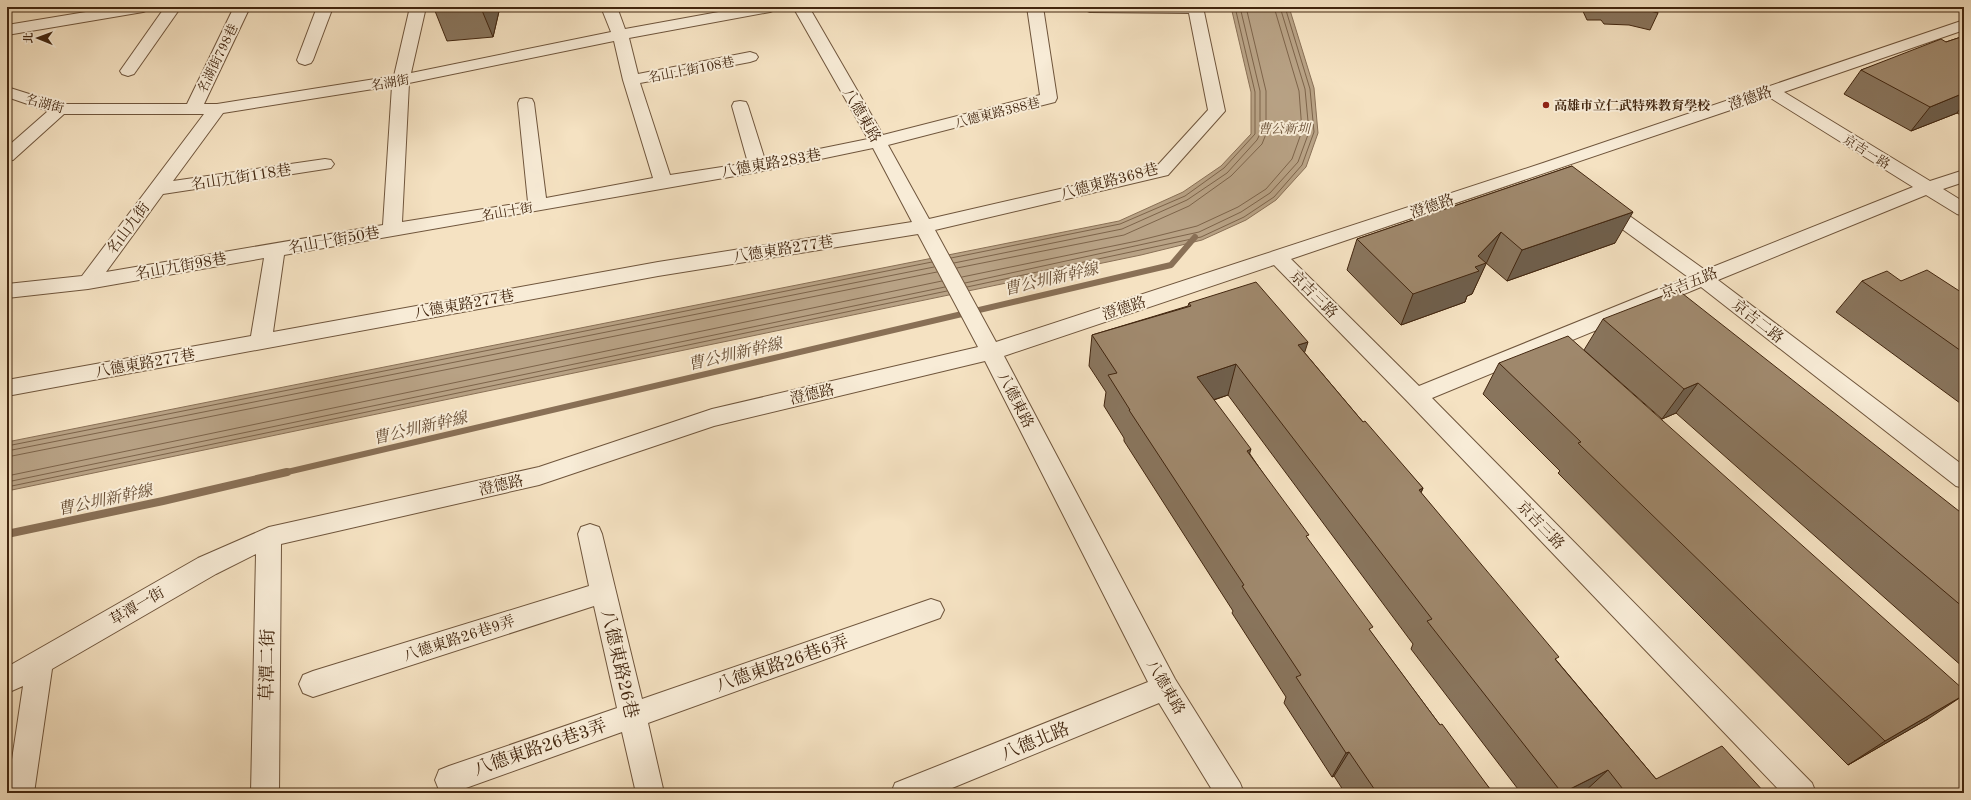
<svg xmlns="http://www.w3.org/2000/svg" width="1971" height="800" font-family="'Old Standard TT','Noto Serif TC',serif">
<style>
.water{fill:#b8a285;stroke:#897056}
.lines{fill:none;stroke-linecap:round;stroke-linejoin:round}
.shore{stroke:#7d644a;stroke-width:1}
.stream-far1{stroke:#897056;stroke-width:6}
.stream{stroke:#897056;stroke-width:8}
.minor-casing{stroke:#6f553c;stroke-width:2}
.minor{fill:#f8ecd7;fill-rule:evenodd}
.wall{fill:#89755d;stroke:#42260f}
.shaded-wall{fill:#6f5f4c;stroke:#42260f}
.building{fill:#9f886c;stroke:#42260f}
.poi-dot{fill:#8f2418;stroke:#f8ecd7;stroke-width:1.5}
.labels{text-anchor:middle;stroke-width:4;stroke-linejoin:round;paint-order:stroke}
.far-street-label{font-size:13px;fill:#42260f;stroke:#f8ecd7}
.far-poi-label{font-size:13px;font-weight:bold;fill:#42260f;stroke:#f8ecd7;text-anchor:start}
.far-water-label{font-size:13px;font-style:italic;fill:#654b32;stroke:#f8ecd7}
.street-label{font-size:15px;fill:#42260f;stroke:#f8ecd7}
.water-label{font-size:16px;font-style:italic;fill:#654b32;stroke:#f8ecd7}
.near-street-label{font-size:18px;fill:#42260f;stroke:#f8ecd7}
</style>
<rect width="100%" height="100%" fill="#f5e2c2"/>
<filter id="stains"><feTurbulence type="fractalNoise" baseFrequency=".005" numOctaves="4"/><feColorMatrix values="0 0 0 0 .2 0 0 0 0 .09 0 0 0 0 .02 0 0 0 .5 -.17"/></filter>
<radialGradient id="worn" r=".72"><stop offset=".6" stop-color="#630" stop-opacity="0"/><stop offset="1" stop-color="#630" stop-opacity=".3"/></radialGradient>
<!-- water -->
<path class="water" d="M 1231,7 L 1289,7 L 1314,88 L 1318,133 L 1306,167 L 1276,200 L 1246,220 L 1202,240 L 1141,255 L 7,491 L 7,442 L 1119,221 L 1183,192 L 1221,166 L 1251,134 L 1251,92 Z"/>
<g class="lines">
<!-- shore -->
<g class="shore">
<path d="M 951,258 L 1120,224 L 1185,196 L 1224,168 L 1255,134 L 1255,92 L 1235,7"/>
<path d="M 954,263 L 1122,229 L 1187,200 L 1227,173 L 1257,140 L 1260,134 L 1260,91 L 1240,7"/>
<path d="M 957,268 L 1124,235 L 1189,206 L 1231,176 L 1262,144 L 1266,134 L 1266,91 L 1246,7"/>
<path d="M 962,277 L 1137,241 L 1197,226 L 1238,207 L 1266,189 L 1292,159 L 1302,131 L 1299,91 L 1274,7"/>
<path d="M 965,283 L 1199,232 L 1241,212 L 1270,193 L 1298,162 L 1309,132 L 1305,89 L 1280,7"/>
<path d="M 967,287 L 1201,237 L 1244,217 L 1274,197 L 1302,165 L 1314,132 L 1310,89 L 1285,7"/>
<path d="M 7,446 L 932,262"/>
<path d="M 7,451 L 934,267"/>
<path d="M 7,457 L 937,272"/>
<path d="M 7,476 L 942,281"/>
<path d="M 7,482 L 945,287"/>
<path d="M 7,487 L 947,291"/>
</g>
<!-- stream-far1 -->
<path class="stream-far1" d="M 283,473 L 1171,265 L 1195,237"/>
<!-- stream -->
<path class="stream" d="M 7,534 L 163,501 L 287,472"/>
<!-- minor casing -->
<g class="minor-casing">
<g id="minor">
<path d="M 116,7 L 151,7 L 148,10 L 143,12 L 7,35 L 7,25 Z"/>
<path d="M 165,7 L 181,7 L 134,74 L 128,76 L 122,74 L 120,71 Z"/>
<path d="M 234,7 L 250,7 L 204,104 L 217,104 L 394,76 L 410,7 L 426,7 L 411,73 L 611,32 L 601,7 L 617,7 L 625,29 L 746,7 L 778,7 L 775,10 L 770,12 L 629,38 L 638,74 L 750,52 L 756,54 L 758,57 L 756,60 L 750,62 L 640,83 L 670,175 L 748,163 L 732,106 L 734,102 L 740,101 L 746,102 L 748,106 L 765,160 L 868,139 L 793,7 L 809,7 L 883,135 L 1040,95 L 1027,7 L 1043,7 L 1057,98 L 1055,102 L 888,145 L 929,219 L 1156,167 L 1208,110 L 1189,13 L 1090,12 L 1085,10 L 1082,7 L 1203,7 L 1225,111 L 1168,175 L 935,230 L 996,342 L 1543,163 L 1964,20 L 1964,30 L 1784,92 L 1930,181 L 1964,170 L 1964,182 L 1943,189 L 1964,202 L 1964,216 L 1957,214 L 1926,195 L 1718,280 L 1964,466 L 1964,488 L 1956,486 L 1701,287 L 1432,398 L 1812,783 L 1816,793 L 1782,793 L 1408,402 L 1274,265 L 1004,356 L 1175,679 L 1240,783 L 1244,793 L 1214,793 L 1159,703 L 940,793 L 891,793 L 895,783 L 1148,682 L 985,361 L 714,426 L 539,485 L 281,544 L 279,793 L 251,793 L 256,554 L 216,574 L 52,669 L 34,793 L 7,793 L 23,686 L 7,693 L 7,667 L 198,558 L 269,527 L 539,467 L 712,409 L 978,347 L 918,234 L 658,276 L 7,396 L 7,380 L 251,336 L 264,258 L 88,289 L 7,298 L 7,284 L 82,276 L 204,114 L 64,114 L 13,160 L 7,161 L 7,147 L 48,111 L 7,97 L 7,87 L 61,104 L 187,104 ZM 614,41 L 623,80 L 653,178 L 546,198 L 534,103 L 532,99 L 526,98 L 520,99 L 518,103 L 528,202 L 402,222 L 409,83 ZM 392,86 L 383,225 L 106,272 L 163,194 L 325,169 L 331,168 L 334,164 L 331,160 L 325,159 L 173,181 L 223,113 ZM 1769,97 L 1913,187 L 1705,270 L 1610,202 L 1603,200 L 1596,202 L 1594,206 L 1596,210 L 1688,277 L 1419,386 L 1291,259 ZM 873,148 L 912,222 L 658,262 L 273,332 L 284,255 L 758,172 Z"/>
<path d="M 317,7 L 333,7 L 313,60 L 311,63 L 305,65 L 299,63 L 297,60 Z"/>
<path d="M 590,524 L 599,527 L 602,534 L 642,699 L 931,599 L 940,602 L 944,610 L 940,618 L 648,723 L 664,793 L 636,793 L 622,732 L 452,793 L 439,790 L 435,780 L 439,770 L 449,766 L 617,708 L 594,606 L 313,697 L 303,693 L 299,684 L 303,675 L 313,671 L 589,586 L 578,534 L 581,527 Z"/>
</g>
</g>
<!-- minor -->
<use href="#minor" class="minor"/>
</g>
<!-- wall -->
<g class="wall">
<path d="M 436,7 L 500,7 L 493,37 L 447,41 L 435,11 Z"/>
<path d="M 1581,7 L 1655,7 L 1658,13 L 1650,30 L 1629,25 L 1604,24 L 1601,20 L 1587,20 Z"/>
<path d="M 1839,7 L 1885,7 L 1884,8 L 1858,11 Z"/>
<path d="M 1964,36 L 1964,117 L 1957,113 L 1911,131 L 1844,94 L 1861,70 Z"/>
<path d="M 1572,166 L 1615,243 L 1507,281 L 1486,263 L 1472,294 L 1467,296 L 1465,302 L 1401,325 L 1347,270 L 1357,239 Z"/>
<path d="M 1862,281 L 1901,281 L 1964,294 L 1964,406 L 1836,312 Z"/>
<path d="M 1189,303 L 1304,352 L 1363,422 L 1423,488 L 1421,493 L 1557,661 L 1656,779 L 1765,793 L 1521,793 L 1411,649 L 1413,644 L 1228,395 L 1214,400 L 1250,454 L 1370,631 L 1440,725 L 1493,793 L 1345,793 L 1334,776 L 1332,777 L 1284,703 L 1286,697 L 1232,613 L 1233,611 L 1124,441 L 1124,438 L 1104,406 L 1106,392 L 1089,366 L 1092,335 L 1188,306 Z"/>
<path d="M 1603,319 L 1964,515 L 1964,668 L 1676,413 L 1662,419 L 1584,350 Z"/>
<path d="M 1499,363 L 1928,719 L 1848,765 L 1558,473 L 1560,471 L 1483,394 Z"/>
</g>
<!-- shaded-wall -->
<g class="shaded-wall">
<path d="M 482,7 L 500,7 L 493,37 L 481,8 Z"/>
<path d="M 1964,93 L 1964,103 L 1957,113 L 1911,131 L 1930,107 Z"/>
<path d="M 1633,212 L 1615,243 L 1507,281 L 1522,250 Z"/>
<path d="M 1501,232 L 1472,294 L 1467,296 L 1465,302 L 1401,325 L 1413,294 L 1478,256 Z"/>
<path d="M 1308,342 L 1298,373 L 1298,345 Z"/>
<path d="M 1236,364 L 1228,395 L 1191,407 L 1197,377 Z"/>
<path d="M 1698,383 L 1676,413 L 1662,419 L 1684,389 Z"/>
<path d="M 1251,449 L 1242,479 L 1247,451 Z"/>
<path d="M 1423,488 L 1408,518 L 1419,490 Z"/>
<path d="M 1964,695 L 1928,719 L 1848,765 L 1885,741 Z"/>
<path d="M 1349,752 L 1334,776 L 1332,777 L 1346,753 Z"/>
<path d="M 1608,770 L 1583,793 L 1562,793 Z"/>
</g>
<!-- building -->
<g class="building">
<path d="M 436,7 L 482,7 L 481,8 L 435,11 Z"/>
<path d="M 1614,7 L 1655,7 L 1658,13 L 1638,8 Z"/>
<path d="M 1964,36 L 1964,93 L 1930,107 L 1861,70 L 1941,39 L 1946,42 Z"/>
<path d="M 1572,166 L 1633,212 L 1522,250 L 1501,232 L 1478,256 L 1486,263 L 1475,267 L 1479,271 L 1413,294 L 1357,239 Z"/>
<path d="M 1927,270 L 1964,294 L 1964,353 L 1862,281 L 1887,271 L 1901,281 Z"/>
<path d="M 1256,282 L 1308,342 L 1298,345 L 1363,422 L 1365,421 L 1423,488 L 1419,490 L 1559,657 L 1555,659 L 1656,779 L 1722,746 L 1765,793 L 1626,793 L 1608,770 L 1562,793 L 1427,621 L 1432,619 L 1236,364 L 1197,377 L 1251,449 L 1247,451 L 1309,535 L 1306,536 L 1373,627 L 1369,629 L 1440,725 L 1442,724 L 1493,793 L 1377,793 L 1349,752 L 1346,753 L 1296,677 L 1301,675 L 1242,586 L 1244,585 L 1129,410 L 1130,410 L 1108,375 L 1117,373 L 1092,335 L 1191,306 L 1189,303 Z"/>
<path d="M 1678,290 L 1964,515 L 1964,608 L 1698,383 L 1684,389 L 1603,319 Z"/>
<path d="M 1568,336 L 1964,690 L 1964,695 L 1885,741 L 1578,443 L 1581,442 L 1499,363 Z"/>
</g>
<!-- markers -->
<circle class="poi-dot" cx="1546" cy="105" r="4"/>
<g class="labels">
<!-- far-street labels -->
<g class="far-street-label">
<text transform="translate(217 58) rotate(-64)" y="5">名湖街798巷</text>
<text transform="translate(691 69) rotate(-11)" y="5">名山十街108巷</text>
<text transform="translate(390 82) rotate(-10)" y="5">名湖街</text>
<text transform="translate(45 103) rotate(15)" y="5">名湖街</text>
<text transform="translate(997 112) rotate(-14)" y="5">八德東路388巷</text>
<text transform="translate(1867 151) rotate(32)" y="5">京吉一路</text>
<text transform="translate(507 211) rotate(-10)" y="5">名山十街</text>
</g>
<!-- far-poi labels -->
<g class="far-poi-label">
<text x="1554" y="110">高雄市立仁武特殊教育學校</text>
</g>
<!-- far-water labels -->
<g class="far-water-label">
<text x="1284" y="133">曹公新圳</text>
</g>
<!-- street labels -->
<g class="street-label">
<text transform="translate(1750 98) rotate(-19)" y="5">澄德路</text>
<text transform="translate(862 115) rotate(60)" y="5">八德東路</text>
<text transform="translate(771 163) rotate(-10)" y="5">八德東路283巷</text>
<text transform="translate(241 177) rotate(-9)" y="5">名山九街118巷</text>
<text transform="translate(1109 181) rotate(-15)" y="5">八德東路368巷</text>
<text transform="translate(1432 206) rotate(-19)" y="5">澄德路</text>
<text transform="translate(128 228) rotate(-53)" y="5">名山九街</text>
<text transform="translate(334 240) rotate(-10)" y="5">名山十街50巷</text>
<text transform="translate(783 249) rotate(-9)" y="5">八德東路277巷</text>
<text transform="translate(181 266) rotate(-10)" y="5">名山九街98巷</text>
<text transform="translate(1689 283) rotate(-22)" y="5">京吉五路</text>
<text transform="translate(1314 294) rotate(45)" y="5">京吉三路</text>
<text transform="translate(464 304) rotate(-10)" y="5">八德東路277巷</text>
<text transform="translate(1124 308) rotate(-18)" y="5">澄德路</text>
<text transform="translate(1758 321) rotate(38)" y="5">京吉二路</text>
<text transform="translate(145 363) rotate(-10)" y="5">八德東路277巷</text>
<text transform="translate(812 394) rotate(-13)" y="5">澄德路</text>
<text transform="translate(1016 400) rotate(63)" y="5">八德東路</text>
<text transform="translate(501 485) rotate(-13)" y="5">澄德路</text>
<text transform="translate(1541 525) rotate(46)" y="5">京吉三路</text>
<text transform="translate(137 606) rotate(-30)" y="5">草潭一街</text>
<text transform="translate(459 638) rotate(-18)" y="5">八德東路26巷9弄</text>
<text transform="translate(1166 687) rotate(60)" y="5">八德東路</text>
</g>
<!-- water labels -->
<g class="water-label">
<text transform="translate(1051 278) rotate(-13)" y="6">曹公圳新幹線</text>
<text transform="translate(735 353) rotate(-13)" y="6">曹公圳新幹線</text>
<text transform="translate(420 427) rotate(-13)" y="6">曹公圳新幹線</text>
<text transform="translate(105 499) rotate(-12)" y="6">曹公圳新幹線</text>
</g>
<!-- near-street labels -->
<g class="near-street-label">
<text transform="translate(782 663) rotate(-19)" y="6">八德東路26巷6弄</text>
<text transform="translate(620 664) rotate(77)" y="6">八德東路26巷</text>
<text transform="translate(267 665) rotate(-89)" y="6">草潭二街</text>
<text transform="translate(1035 741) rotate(-22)" y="6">八德北路</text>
<text transform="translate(540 747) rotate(-19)" y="6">八德東路26巷3弄</text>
</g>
</g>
<!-- margin -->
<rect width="1971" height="800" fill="none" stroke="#f5e2c2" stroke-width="24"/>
<rect x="8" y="8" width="1955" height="784" fill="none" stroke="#42260f" stroke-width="2"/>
<rect x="12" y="12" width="1947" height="776" fill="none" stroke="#42260f"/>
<!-- north arrow -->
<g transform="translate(38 38) rotate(271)" stroke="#f8ecd7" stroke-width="3" paint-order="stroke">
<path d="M0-3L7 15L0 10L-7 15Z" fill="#42260f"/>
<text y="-6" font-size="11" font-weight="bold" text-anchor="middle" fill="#42260f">北</text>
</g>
<rect width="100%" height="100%" filter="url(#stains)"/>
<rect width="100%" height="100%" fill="url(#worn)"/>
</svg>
